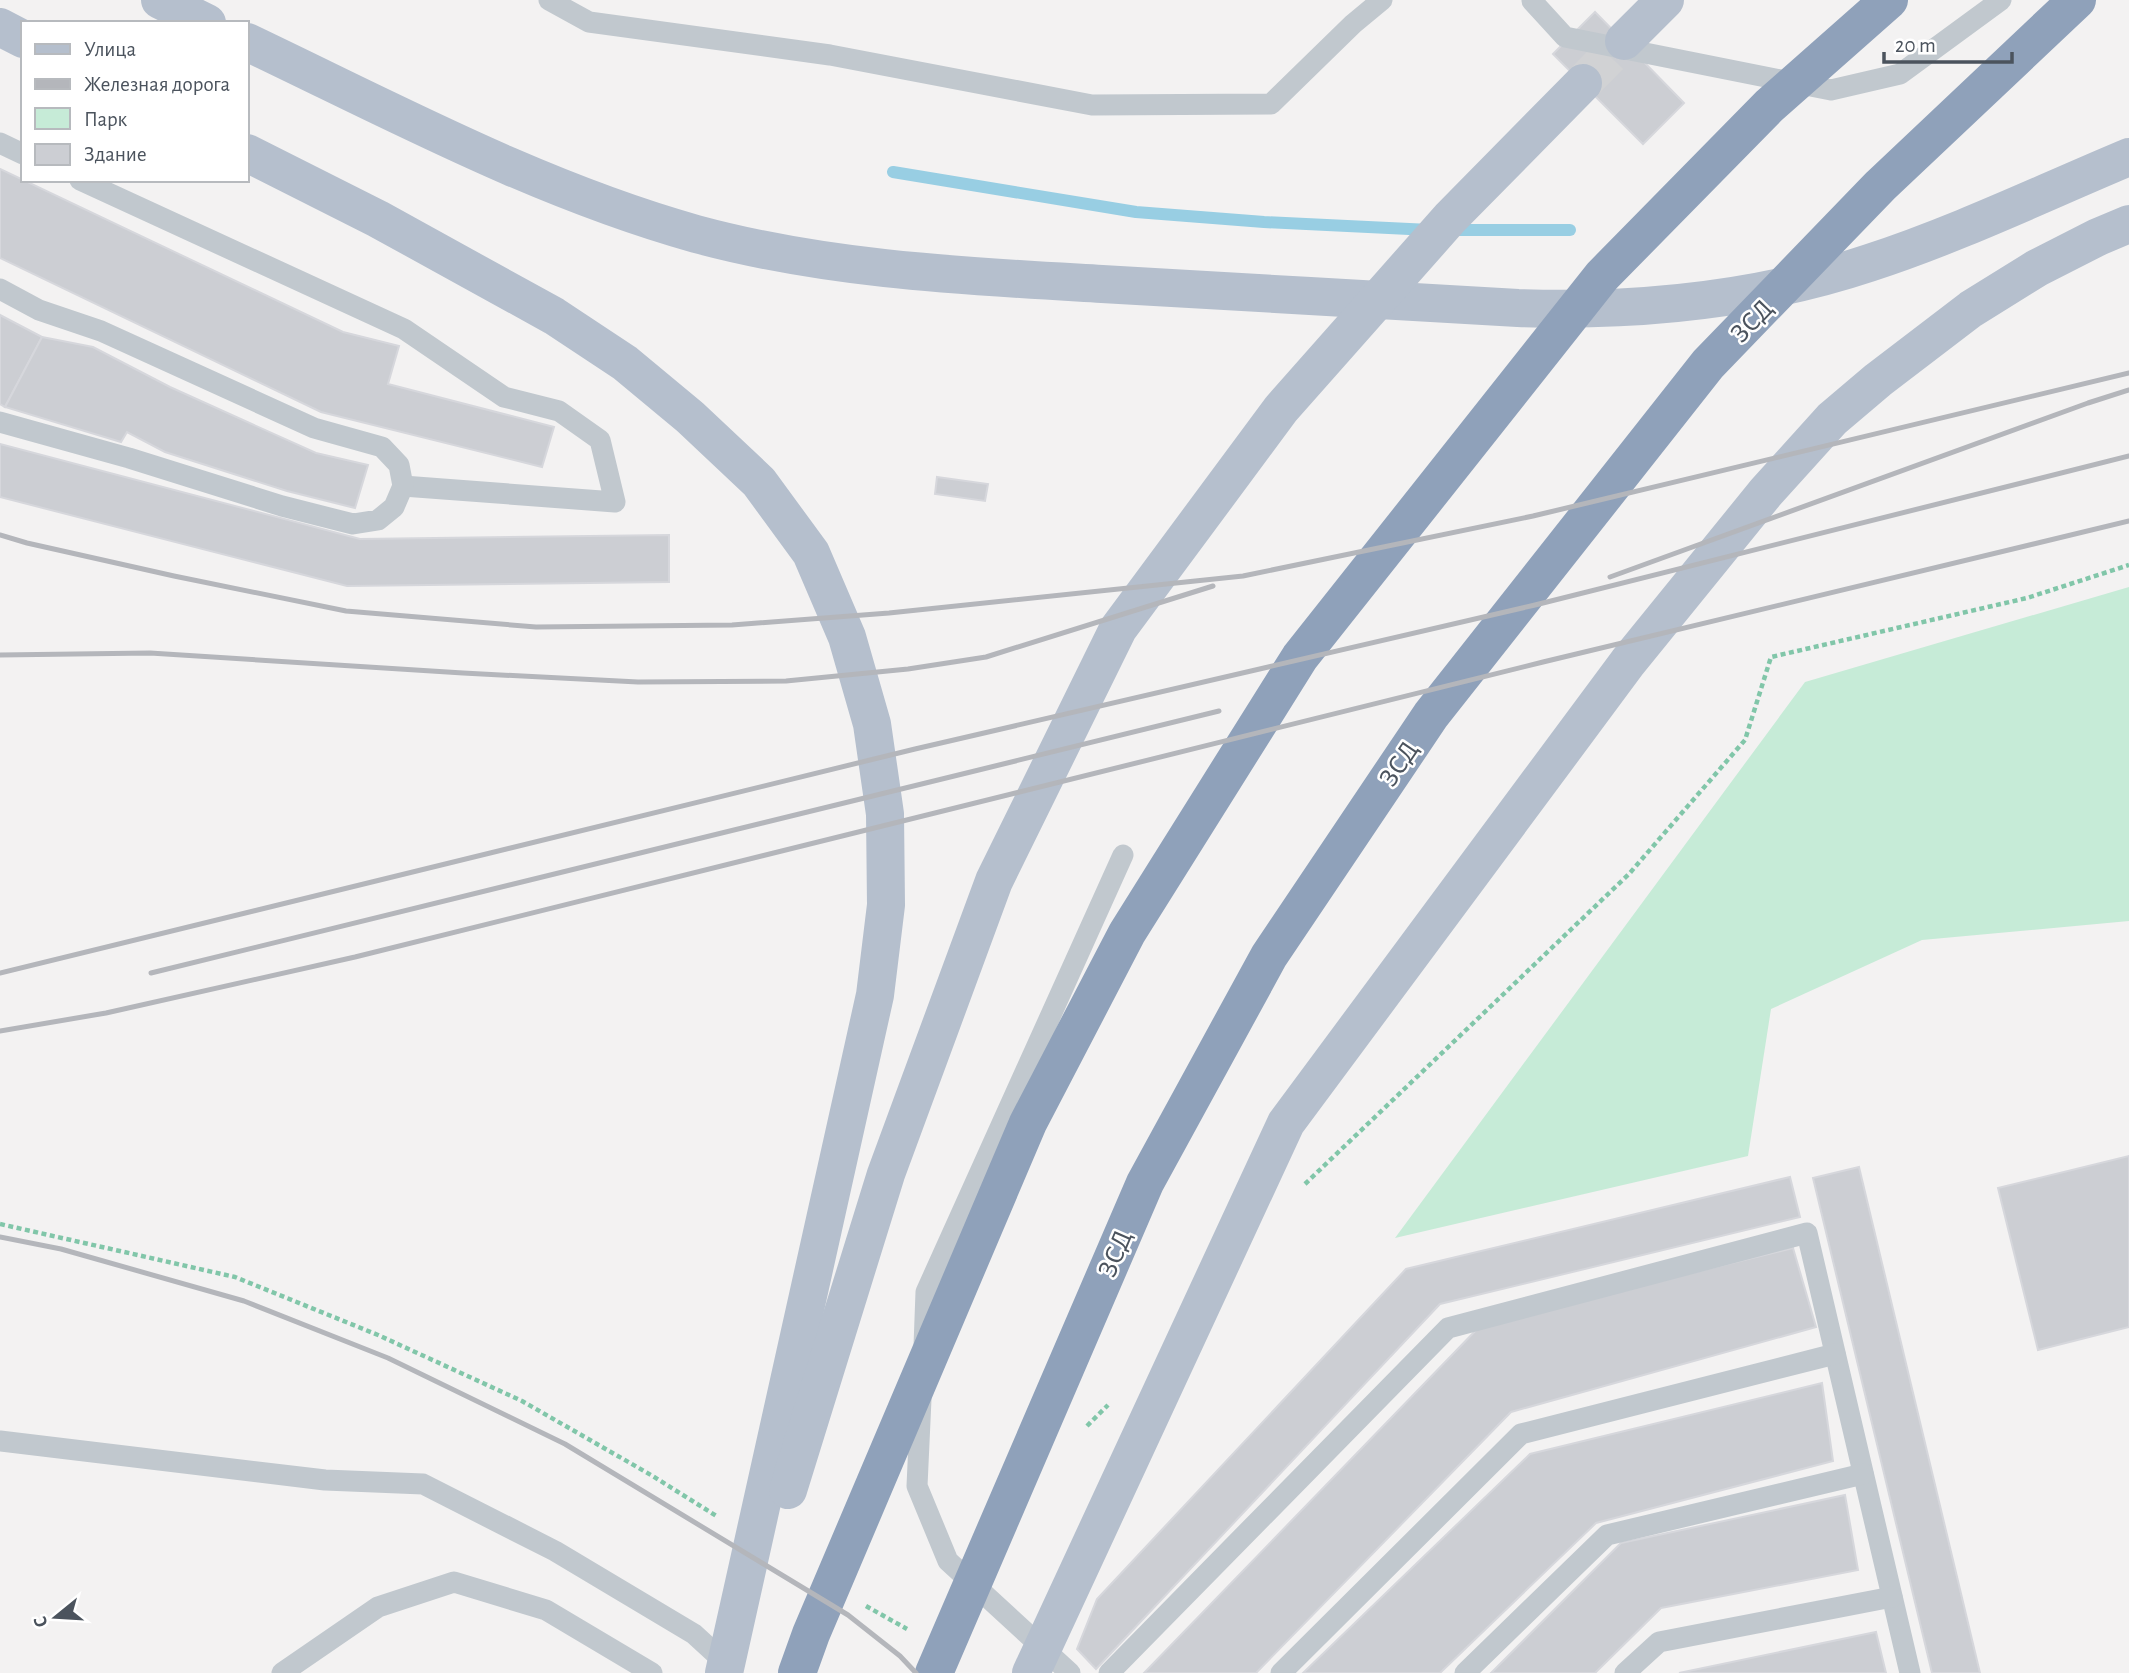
<svg xmlns="http://www.w3.org/2000/svg" width="2129" height="1673" font-family="'Alegreya Sans',sans-serif">
<style>
.green{fill:#c6ebd7}
.lines{fill:none;stroke-linecap:round;stroke-linejoin:round}
.stream{stroke:#98cee3;stroke-width:12}
.building{fill:#ccced3;stroke:#d6d7dc;stroke-width:2}
.primary-tunnel{stroke:#d1d2d4;stroke-width:38;stroke-dasharray:38 19;stroke-linecap:butt}
.path{stroke:#81c6a9;stroke-width:4.5;stroke-dasharray:5 3.5;stroke-linecap:butt}
.lane{stroke:#c1c8ce;stroke-width:21}
.primary{stroke:#b5bfcd;stroke-width:38}
.highway{stroke:#8fa1ba;stroke-width:38}
.rail{stroke:#b4b6bb;stroke-width:5}
.labels{text-anchor:middle;stroke-width:5;stroke-linejoin:round;paint-order:stroke}
.street-label{font-size:28px;fill:#4b535d;stroke:#fff}
</style>
<rect width="100%" height="100%" fill="#f3f2f2"/>
<!-- green -->
<path class="green" d="M 2129,587 L 2129,921 L 1922,940 L 1771,1009 L 1748,1156 L 1395,1238 L 1805,682 Z"/>
<g class="lines">
<!-- stream -->
<g class="stream">
<path d="M 893,172 L 1136,212 L 1264,222 L 1430,230"/>
<path d="M 1448,230 L 1570,230"/>
</g>
</g>
<!-- building -->
<g class="building">
<path d="M 1595,12 L 1684,103 L 1643,144 L 1553,54 Z"/>
<path d="M 0,169 L 343,332 L 399,346 L 388,384 L 554,427 L 542,467 L 321,412 L 0,258 Z"/>
<path d="M 0,315 L 42,337 L 5,407 L 0,404 Z"/>
<path d="M 42,337 L 93,347 L 170,387 L 316,453 L 368,465 L 355,508 L 287,491 L 165,452 L 127,432 L 121,442 L 5,407 Z"/>
<path d="M 0,444 L 360,539 L 669,535 L 669,582 L 347,586 L 0,497 Z"/>
<path d="M 937,477 L 988,484 L 985,501 L 935,494 Z"/>
<path d="M 2129,1156 L 2129,1327 L 2038,1350 L 1998,1188 Z"/>
<path d="M 1859,1167 L 1980,1673 L 1932,1673 L 1813,1178 Z"/>
<path d="M 1790,1177 L 1800,1217 L 1440,1304 L 1096,1669 L 1077,1649 L 1097,1599 L 1406,1269 Z"/>
<path d="M 1793,1248 L 1816,1327 L 1511,1412 L 1256,1673 L 1144,1673 L 1482,1324 Z"/>
<path d="M 1822,1383 L 1833,1461 L 1596,1523 L 1440,1673 L 1303,1673 L 1530,1454 Z"/>
<path d="M 1845,1495 L 1858,1570 L 1661,1608 L 1595,1673 L 1491,1673 L 1621,1543 Z"/>
<path d="M 1876,1632 L 1886,1673 L 1679,1673 Z"/>
</g>
<g class="lines">
<!-- primary-tunnel -->
<path class="primary-tunnel" d="M 1583,83 L 1624,41"/>
<!-- path -->
<g class="path">
<path d="M 1305,1184 L 1629,874 L 1745,740 L 1771,657 L 2027,598 L 2129,565"/>
<path d="M 0,1224 L 235,1277 L 378,1335 L 522,1401 L 651,1475 L 718,1517"/>
<path d="M 1087,1426 L 1108,1405"/>
<path d="M 866,1606 L 907,1629"/>
</g>
<!-- lane -->
<g class="lane">
<path d="M 549,0 L 589,22 L 830,55 L 1092,105 L 1271,104 L 1353,24 L 1382,0"/>
<path d="M 1532,1 L 1565,37 L 1831,90 L 1900,74 L 2001,0"/>
<path d="M 0,143 L 23,154"/>
<path d="M 80,180 L 404,329 L 504,397 L 559,411 L 600,440 L 615,502 L 403,486"/>
<path d="M 0,289 L 39,310 L 101,331 L 314,428 L 382,447 L 399,465 L 403,486 L 394,507 L 378,520 L 353,524 L 282,506 L 129,458 L 0,422"/>
<path d="M 924,1346 L 926,1292 L 1123,855"/>
<path d="M 921,1399 L 917,1486 L 948,1561 L 1070,1673"/>
<path d="M 0,1441 L 325,1480 L 423,1484 L 555,1551 L 694,1634 L 731,1668"/>
<path d="M 282,1673 L 378,1607 L 454,1582 L 546,1610 L 652,1673"/>
<path d="M 1109,1673 L 1448,1328 L 1807,1233 L 1910,1673"/>
<path d="M 1281,1673 L 1521,1434 L 1835,1354"/>
<path d="M 1465,1673 L 1607,1535 L 1863,1474"/>
<path d="M 1625,1673 L 1659,1642 L 1892,1597"/>
</g>
<!-- primary -->
<g class="primary">
<path d="M 160,0 L 207,23"/>
<path d="M 0,27 L 23,39"/>
<path d="M 1624,41 L 1665,0"/>
<path d="M 247,42 C 394,112 539,190 696,234 C 829,270 965,276 1102,284 C 1241,292 1379,300 1518,308 C 1637,312 1755,301 1869,263 C 1958,234 2043,193 2129,157"/>
<path d="M 247,153 L 378,219 L 554,316 L 625,363 L 690,417 L 759,482 L 811,553 L 847,637 L 872,724 L 885,814 L 886,905 L 875,995 L 724,1673"/>
<path d="M 788,1490 L 886,1174 L 994,881 L 1118,629 L 1281,409 L 1450,218 L 1583,83"/>
<path d="M 1031,1673 L 1286,1123 L 1628,662 L 1766,492 L 1832,419 L 1878,380 L 1971,309 L 2037,268 L 2098,237 L 2129,224"/>
</g>
<!-- highway -->
<g class="highway">
<path d="M 797,1673 L 811,1634 L 1028,1123 L 1127,933 L 1300,657 L 1602,276 L 1769,106 L 1889,0"/>
<path d="M 934,1673 L 1145,1183 L 1269,956 L 1431,715 L 1708,364 L 1880,186 L 2077,0"/>
</g>
<!-- rail -->
<g class="rail">
<path d="M 0,535 L 27,543 L 174,576 L 346,611 L 536,627 L 732,625 L 889,613 L 1243,576 L 1533,516 L 2129,373"/>
<path d="M 1610,577 L 2088,403 L 2129,390"/>
<path d="M 0,655 L 150,653 L 463,673 L 638,682 L 786,681 L 908,669 L 986,657 L 1213,586"/>
<path d="M 0,973 L 915,749 L 1535,605 L 2129,456"/>
<path d="M 151,973 L 1219,711"/>
<path d="M 0,1031 L 106,1013 L 355,957 L 1543,662 L 2129,521"/>
<path d="M 0,1237 L 61,1249 L 244,1301 L 388,1358 L 565,1444 L 848,1615 L 900,1656 L 916,1673"/>
</g>
</g>
<g class="labels">
<!-- street labels -->
<g class="street-label">
<text transform="translate(1751 320) rotate(-46)" y="10">ЗСД</text>
<text transform="translate(1398 763) rotate(-56)" y="10">ЗСД</text>
<text transform="translate(1114 1253) rotate(-67)" y="10">ЗСД</text>
</g>
</g>
<!-- legend -->
<rect x="21" y="21" width="228" height="161" fill="#ffffff" stroke="#b7babe" stroke-width="2"/>
<rect x="35" y="44" width="35" height="10" fill="#b5bfcd" stroke="#b7babe" stroke-width="2"/>
<text x="84" y="56" font-size="21" fill="#4b535d">Улица</text>
<rect x="35" y="79" width="35" height="10" fill="#b4b6bb" stroke="#b7babe" stroke-width="2"/>
<text x="84" y="91" font-size="21" fill="#4b535d">Железная дорога</text>
<rect x="35" y="108" width="35" height="21" fill="#c6ebd7" stroke="#b7babe" stroke-width="2"/>
<text x="84" y="126" font-size="21" fill="#4b535d">Парк</text>
<rect x="35" y="144" width="35" height="21" fill="#ccced3" stroke="#b7babe" stroke-width="2"/>
<text x="84" y="161" font-size="21" fill="#4b535d">Здание</text>
<!-- north arrow -->
<g transform="translate(56 1617) rotate(252)" stroke="#ffffff" stroke-width="5" paint-order="stroke">
<path d="M0-5L12 26L0 18L-12 26Z" fill="#4b535d"/>
<text y="-10" font-size="19" font-weight="bold" text-anchor="middle" fill="#4b535d">С</text>
</g>
<!-- scale -->
<path d="M1884 52v10h128v-10" fill="none" stroke="#4b535d" stroke-width="3.5"/>
<text x="1895" y="52" font-size="21" fill="#4b535d" stroke="#ffffff" stroke-width="5" paint-order="stroke">20 m</text>
</svg>
